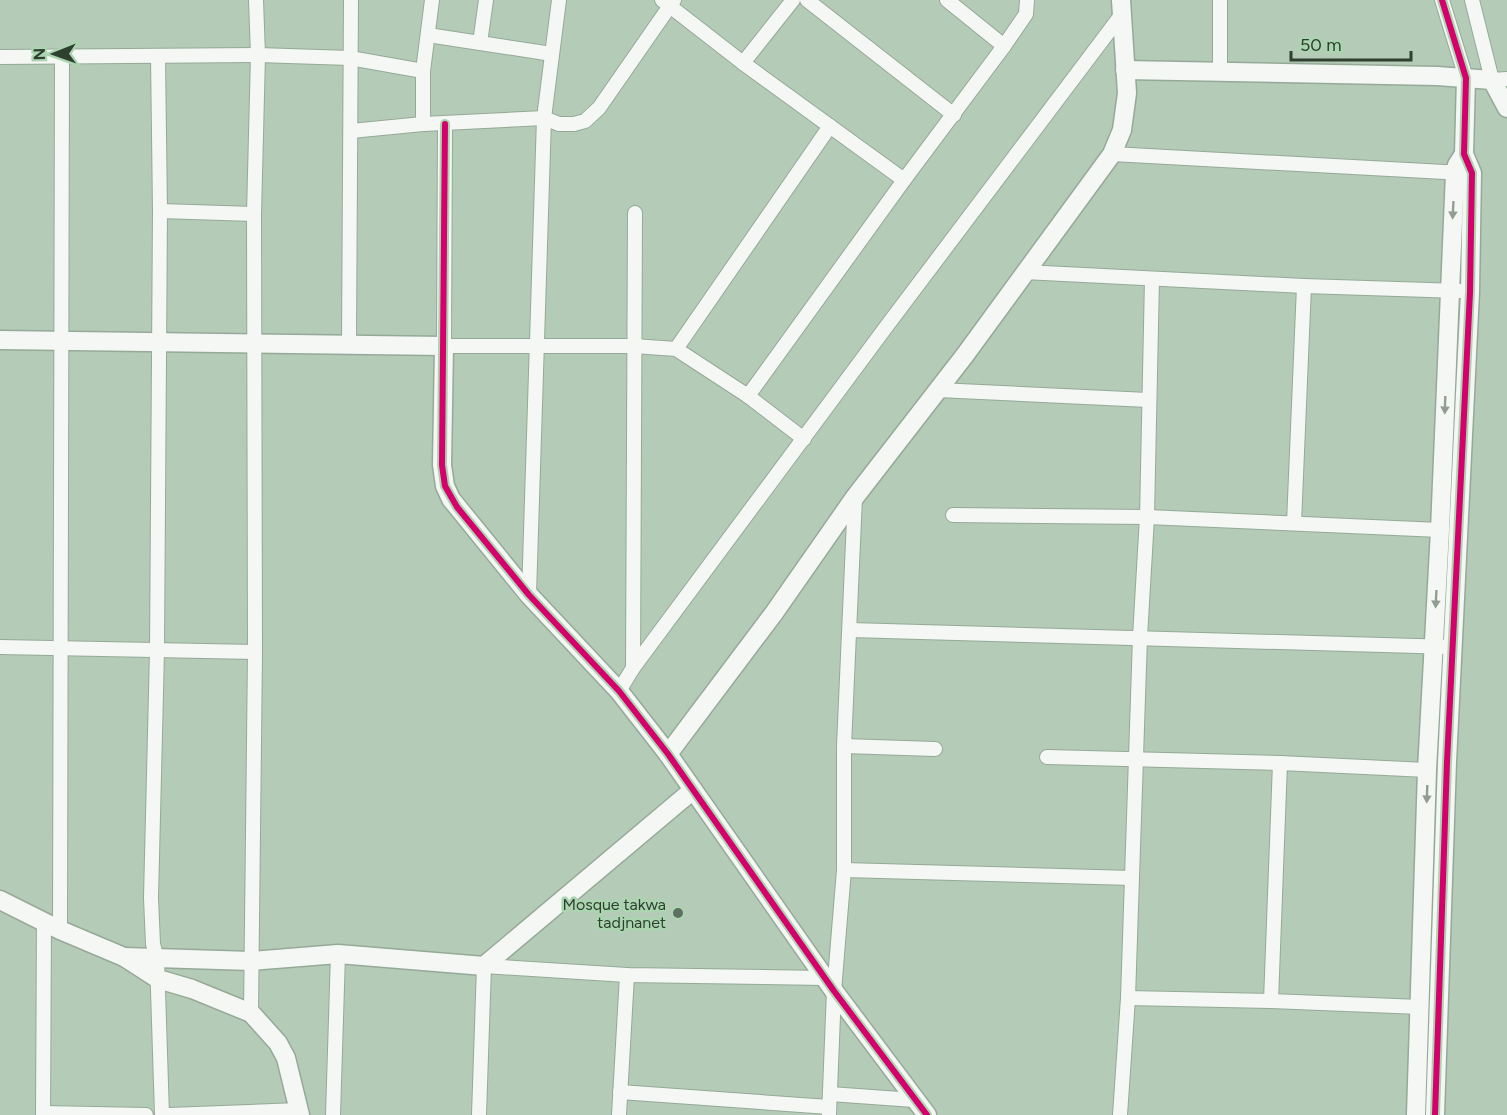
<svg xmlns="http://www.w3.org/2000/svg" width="1507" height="1115" font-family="Figtree,sans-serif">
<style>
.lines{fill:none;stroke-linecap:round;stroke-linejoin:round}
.minor-casing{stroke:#96a998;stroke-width:16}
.tertiary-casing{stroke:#96a998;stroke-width:21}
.minor{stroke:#f4f7f4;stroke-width:14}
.tertiary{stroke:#f4f7f4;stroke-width:18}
.cycleway-casing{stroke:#aad5b0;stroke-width:10}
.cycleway{stroke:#d6006c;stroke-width:6}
.oneway{fill:#929c92}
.poi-dot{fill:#5e7160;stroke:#aad5b0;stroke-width:2}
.labels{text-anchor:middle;stroke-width:5;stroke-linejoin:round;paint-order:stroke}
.poi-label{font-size:16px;fill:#2f4031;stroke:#aad5b0;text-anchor:end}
</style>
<rect width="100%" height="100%" fill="#b4cbb7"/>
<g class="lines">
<!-- minor casing -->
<g class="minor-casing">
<g id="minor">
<path d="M 662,0 L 743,63 L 904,180"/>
<path d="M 807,0 L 954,115"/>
<path d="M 947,0 L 1004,46"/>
<path d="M 1442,0 L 1466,78"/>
<path d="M 1472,0 L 1492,80 L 1507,79"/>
<path d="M 428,35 L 552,54"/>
<path d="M 480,43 L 486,0"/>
<path d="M 0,57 L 258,55 L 350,58 L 423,71"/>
<path d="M 158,57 L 160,211 L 157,651 L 151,898 L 153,944 L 157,959 L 162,1115"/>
<path d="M 743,63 L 793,0"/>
<path d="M 1220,73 L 1220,0"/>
<path d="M 423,124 L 423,71 L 432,0"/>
<path d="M 445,124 L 444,346 L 634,346 L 676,349 L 748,396 L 804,439"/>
<path d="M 351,131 L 423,124 L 544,118 L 559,124 L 574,124 L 585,121 L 599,108 L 674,0"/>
<path d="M 1112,154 L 1463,173"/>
<path d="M 160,211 L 254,214"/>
<path d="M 1024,272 L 1304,286 L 1460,291"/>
<path d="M 349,343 L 351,0"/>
<path d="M 676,349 L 830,126"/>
<path d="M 938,390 L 1148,400"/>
<path d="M 748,396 L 904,180 L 1004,46 L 1026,14 L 1027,0"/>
<path d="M 953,515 L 1147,517 L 1440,530"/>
<path d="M 1294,523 L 1304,286"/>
<path d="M 529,595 L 544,118 L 559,0"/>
<path d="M 850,630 L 1452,647"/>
<path d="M 0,647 L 255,652"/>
<path d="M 633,668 L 635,213"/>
<path d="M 619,691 L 633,668 L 886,327 L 1122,14"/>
<path d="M 844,746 L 935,749"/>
<path d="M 1047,757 L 1280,763 L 1427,770"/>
<path d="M 844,870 L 1132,878"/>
<path d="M 60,930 L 62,56"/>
<path d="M 1128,998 L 1271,1001 L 1420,1007"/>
<path d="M 1271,1001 L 1280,763"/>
<path d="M 251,1013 L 255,652 L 254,214 L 258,55 L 256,0"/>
<path d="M 620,1092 L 829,1107"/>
<path d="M 830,1094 L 914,1100"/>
<path d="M 43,1113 L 146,1115"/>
<path d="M 43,1115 L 44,922"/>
<path d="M 169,1115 L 299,1110"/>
<path d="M 333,1115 L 338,954"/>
<path d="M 479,1115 L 484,966 L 627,975 L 825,978"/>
<path d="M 619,1115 L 627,975"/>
<path d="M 829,1115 L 834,991 L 844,870 L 844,746 L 855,497"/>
<path d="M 1120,1115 L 1128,998 L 1140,637 L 1147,517 L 1152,279"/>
</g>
</g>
<!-- tertiary casing -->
<g class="tertiary-casing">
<g id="tertiary">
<path d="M 1125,70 L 1437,76 L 1492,80 L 1507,108"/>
<path d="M 0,340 L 444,346 L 442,465 L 445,486 L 451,499 L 529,595 L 619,691 L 668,754 L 834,991 L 927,1115"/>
<path d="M 668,754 L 774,613 L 855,497 L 965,355 L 1112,154 L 1122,130 L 1127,93 L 1121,0"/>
<path d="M 0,900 L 60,930 L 124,957 L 158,979 L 192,989 L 251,1013 L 278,1043 L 286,1058 L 300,1115"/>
<path d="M 124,957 L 251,961 L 338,954 L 484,966 L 693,790"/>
<path d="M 1416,1115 L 1427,770 L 1440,530 L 1455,173 L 1457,165 L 1464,154"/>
<path d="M 1435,1115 L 1447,762 L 1470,292 L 1472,173 L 1464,154 L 1466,78"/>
</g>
</g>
<!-- minor -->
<use href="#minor" class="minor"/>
<!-- tertiary -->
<use href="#tertiary" class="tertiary"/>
<!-- cycleway casing -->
<g class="cycleway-casing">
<g id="cycleway">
<path d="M 445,124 L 442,465 L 445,486 L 457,507 L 529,595 L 619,691 L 668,754 L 834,991 L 927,1115"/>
<path d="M 1435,1115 L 1447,762 L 1470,292 L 1472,173 L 1464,154 L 1466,78 L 1442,0"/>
</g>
</g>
<!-- cycleway -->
<use href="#cycleway" class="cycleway"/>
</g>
<!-- one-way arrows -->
<defs><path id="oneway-solid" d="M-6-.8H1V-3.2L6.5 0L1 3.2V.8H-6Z" transform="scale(1.5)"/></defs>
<g class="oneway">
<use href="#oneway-solid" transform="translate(1453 210) rotate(93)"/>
<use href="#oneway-solid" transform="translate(1445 405) rotate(92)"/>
<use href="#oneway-solid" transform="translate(1436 599) rotate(93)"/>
<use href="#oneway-solid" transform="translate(1427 794) rotate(92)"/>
</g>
<!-- markers -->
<circle class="poi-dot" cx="678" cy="913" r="6"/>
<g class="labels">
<!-- poi labels -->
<g class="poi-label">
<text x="666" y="910">Mosque takwa<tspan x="666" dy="18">tadjnanet</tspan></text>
</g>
</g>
<!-- north arrow -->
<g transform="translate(54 54) rotate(269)" stroke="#aad5b0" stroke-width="4.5" paint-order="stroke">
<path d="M0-4.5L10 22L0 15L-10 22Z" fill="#2f4031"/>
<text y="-9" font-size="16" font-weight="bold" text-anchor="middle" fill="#2f4031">N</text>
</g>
<!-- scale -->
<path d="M1291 51v9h120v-9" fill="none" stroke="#2f4031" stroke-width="3"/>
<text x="1300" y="51" font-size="18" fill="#2f4031" stroke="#aad5b0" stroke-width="4.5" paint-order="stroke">50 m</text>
</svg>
